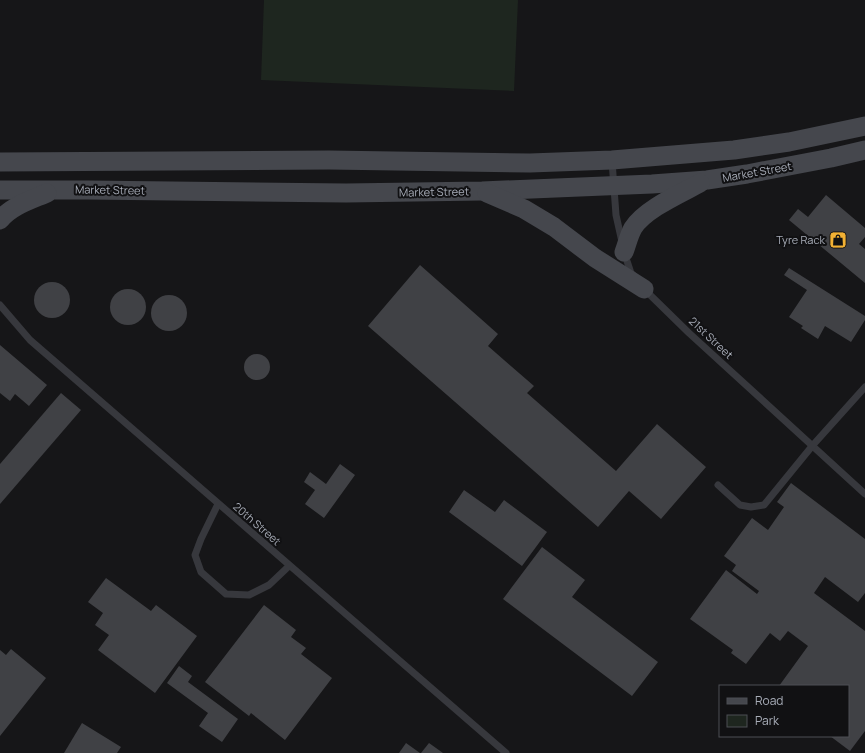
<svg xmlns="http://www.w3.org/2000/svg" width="865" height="753" font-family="Manrope,sans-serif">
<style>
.green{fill:#1e261f}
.building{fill:#404145}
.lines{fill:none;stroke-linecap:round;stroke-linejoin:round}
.service{stroke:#37383d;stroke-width:7}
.secondary{stroke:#45474d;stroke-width:19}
.labels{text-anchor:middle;stroke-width:4;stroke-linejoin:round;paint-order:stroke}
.street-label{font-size:11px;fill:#a8adb8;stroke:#111113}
.poi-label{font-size:11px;fill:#a8adb8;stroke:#111113;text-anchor:end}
</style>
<rect width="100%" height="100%" fill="#161618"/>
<!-- green -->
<path class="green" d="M 264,0 L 518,0 L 514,91 L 261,80 Z"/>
<!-- building -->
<g class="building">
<path d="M 826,195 L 865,228 L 865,237 L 859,244 L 865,249 L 865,283 L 789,220 L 798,209 L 808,217 Z"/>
<path d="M 420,265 L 498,334 L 488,346 L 534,386 L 527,393 L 616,471 L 657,424 L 706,467 L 661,519 L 629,491 L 598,527 L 368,326 Z"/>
<path d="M 789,268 L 865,316 L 865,320 L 851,342 L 825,326 L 818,339 L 801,328 L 803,326 L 789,317 L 807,290 L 784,275 Z"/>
<circle cx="52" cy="300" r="18"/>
<circle cx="128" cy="307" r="18"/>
<circle cx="169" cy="313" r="18"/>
<path d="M 0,345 L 47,385 L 29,406 L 15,394 L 10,401 L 0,393 Z"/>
<circle cx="257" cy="367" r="13"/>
<path d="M 61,393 L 81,410 L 0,504 L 0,464 Z"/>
<path d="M 340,464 L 355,475 L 324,518 L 305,504 L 315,490 L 304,482 L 310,472 L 326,484 Z"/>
<path d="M 791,483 L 865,539 L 865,593 L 858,602 L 825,577 L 814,593 L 865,631 L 865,731 L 850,751 L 830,736 L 848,736 L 848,686 L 779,686 L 808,646 L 788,631 L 780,641 L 770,633 L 746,664 L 731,653 L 733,650 L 690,619 L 726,570 L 757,594 L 759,591 L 732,571 L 736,565 L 724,556 L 752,518 L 768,530 L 784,507 L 777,502 Z"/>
<path d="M 464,490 L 495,512 L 504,500 L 547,532 L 522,566 L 449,512 Z"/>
<path d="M 542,547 L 585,580 L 572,597 L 658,662 L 632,696 L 503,599 Z"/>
<path d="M 106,578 L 151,611 L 156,605 L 197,636 L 155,693 L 98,650 L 109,635 L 95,625 L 103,613 L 88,602 Z"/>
<path d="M 264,605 L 296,630 L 291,637 L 306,648 L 301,654 L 332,678 L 285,740 L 251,713 L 249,716 L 205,682 Z"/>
<path d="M 11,649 L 46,678 L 0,736 L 0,650 L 6,655 Z"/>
<path d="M 179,666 L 192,676 L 188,682 L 238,719 L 222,742 L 199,726 L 208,713 L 167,683 Z"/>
<path d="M 82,723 L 121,747 L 117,753 L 64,753 Z"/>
<path d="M 406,743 L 420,753 L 399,753 Z"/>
<path d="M 429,743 L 443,753 L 421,753 Z"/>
</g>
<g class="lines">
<!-- service -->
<g class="service">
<path d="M 612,161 L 616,215 L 622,242"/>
<path d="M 624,252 L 631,273 L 634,276"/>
<path d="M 644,289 L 689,333 L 865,494"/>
<path d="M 0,305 L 30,340 L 506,753"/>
<path d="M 718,485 L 740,505 L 751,507 L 764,505 L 813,445 L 865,387"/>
<path d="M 218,504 L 201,539 L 195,555 L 201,572 L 226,594 L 249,595 L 269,585 L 289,566"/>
</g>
<!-- secondary -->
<g class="secondary">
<path d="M 0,162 L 329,160 L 530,163 L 612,160 L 734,150 L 789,142 L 865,126"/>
<path d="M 0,190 L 88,190 L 346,193 L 482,191 L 652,184 L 707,180 L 747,174 L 831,158 L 865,150"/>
<path d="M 487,193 L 524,209 L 554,227 L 595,258 L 644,289"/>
<path d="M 0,220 C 11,206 31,200 47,193"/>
<path d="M 624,252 C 627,244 629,235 633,228 C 645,209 680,194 700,183"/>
</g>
</g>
<!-- icons -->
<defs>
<g id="shop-square" transform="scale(0.9)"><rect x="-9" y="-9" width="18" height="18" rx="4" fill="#f2b134" stroke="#111113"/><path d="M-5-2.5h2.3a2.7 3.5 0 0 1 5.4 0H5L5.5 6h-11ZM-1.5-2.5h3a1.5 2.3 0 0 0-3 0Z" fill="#111"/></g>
</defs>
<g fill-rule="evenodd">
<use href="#shop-square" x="838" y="240"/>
</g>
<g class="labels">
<!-- street labels -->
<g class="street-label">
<text transform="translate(757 172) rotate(-10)" y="4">Market Street</text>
<text transform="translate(110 190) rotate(1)" y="4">Market Street</text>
<text transform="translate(434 192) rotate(-1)" y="4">Market Street</text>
<text transform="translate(711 338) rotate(43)" y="4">21st Street</text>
<text transform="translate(257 524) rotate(41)" y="4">20th Street</text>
</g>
<!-- poi labels -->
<g class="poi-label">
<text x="825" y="244">Tyre Rack</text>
</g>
</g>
<!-- legend -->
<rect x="719" y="685" width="130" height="52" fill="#111113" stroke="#4d4f55"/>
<rect x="727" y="698" width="20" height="6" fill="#45474d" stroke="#4d4f55"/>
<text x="755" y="705" font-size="12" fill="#a8adb8">Road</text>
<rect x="727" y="715" width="20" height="12" fill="#1e261f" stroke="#4d4f55"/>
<text x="755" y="725" font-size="12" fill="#a8adb8">Park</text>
</svg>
